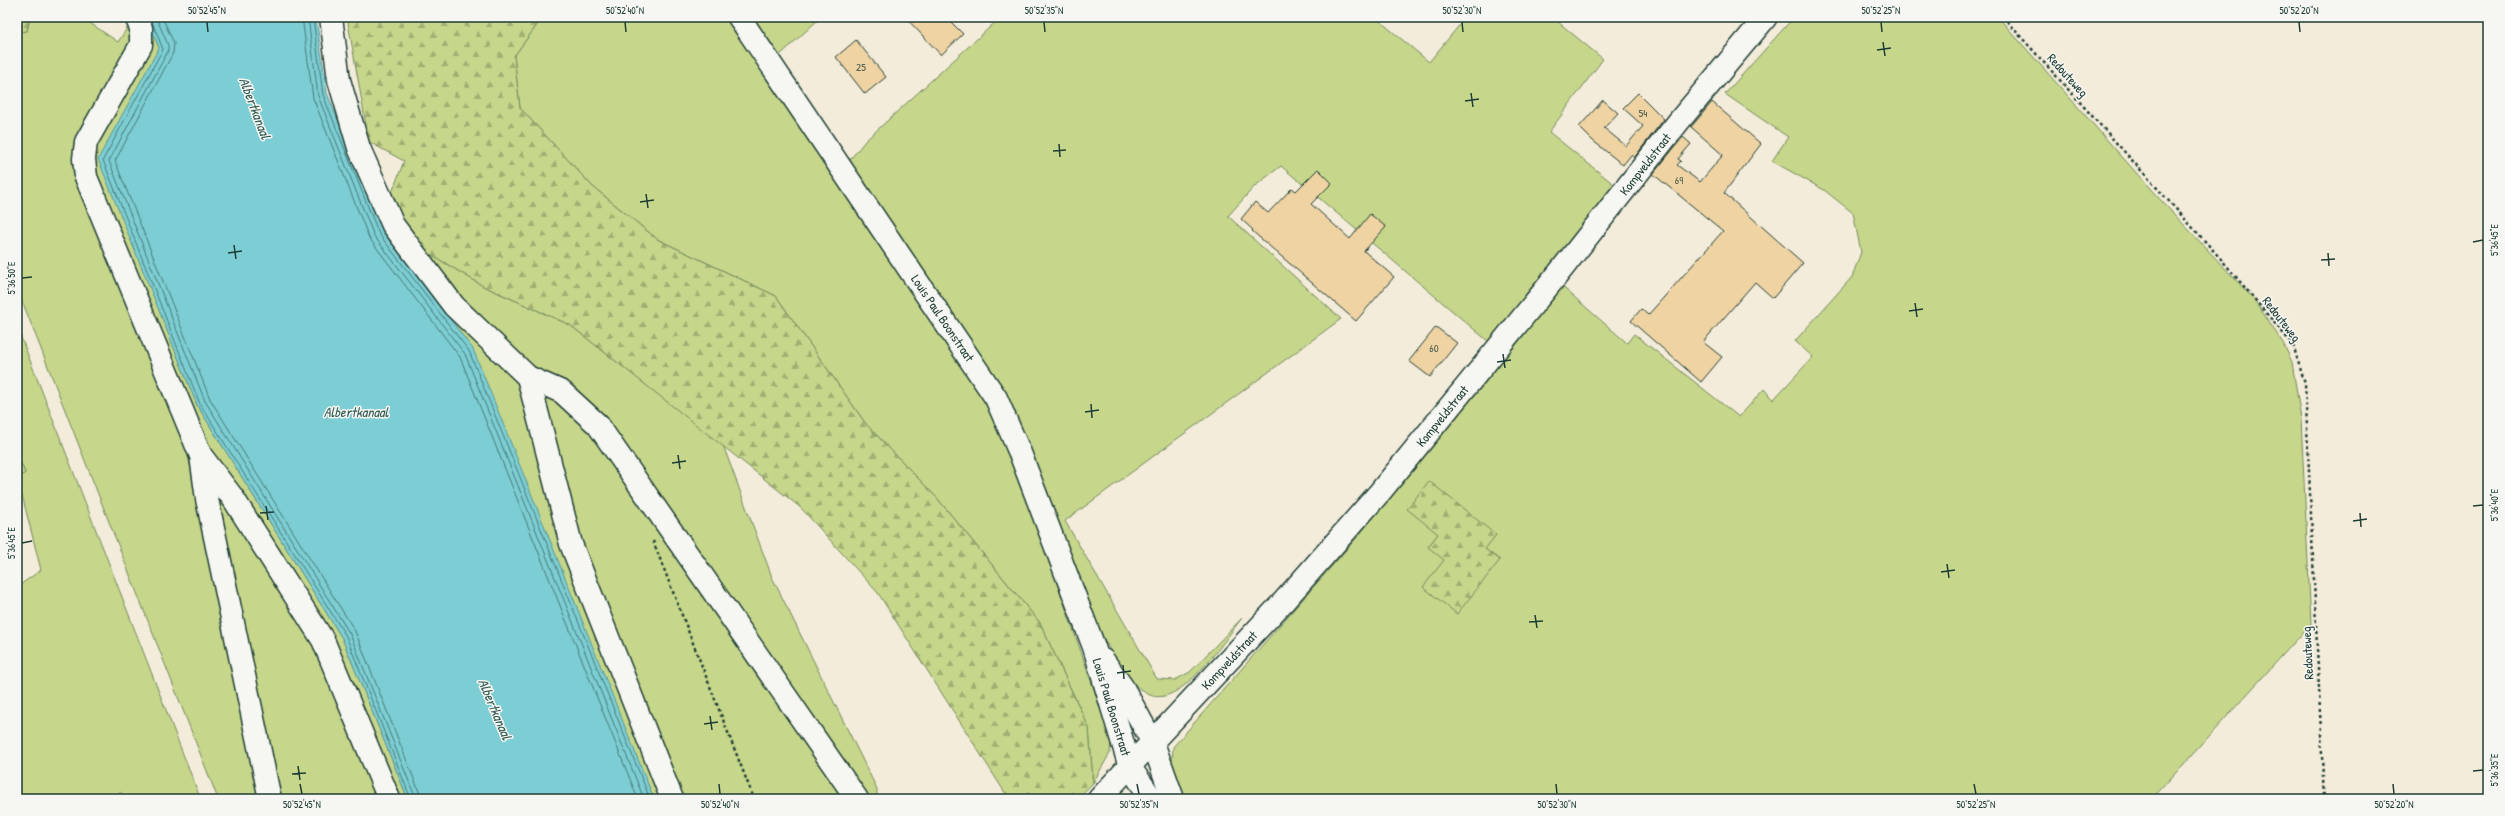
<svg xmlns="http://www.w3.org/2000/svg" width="2505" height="816" font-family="'Patrick Hand',sans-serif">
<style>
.green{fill:#c6d68a;stroke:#728a5f;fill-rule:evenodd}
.forest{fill:url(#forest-firs);stroke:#728a5f}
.water{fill:#7dced4;stroke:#579494}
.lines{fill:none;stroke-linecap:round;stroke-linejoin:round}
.shore{stroke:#457774;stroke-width:1}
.building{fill:#efd3a3;stroke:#1f3d34}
.minor-casing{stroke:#1f3d34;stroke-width:25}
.path{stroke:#1f3d34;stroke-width:2.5;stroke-dasharray:3 3;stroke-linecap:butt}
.minor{stroke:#f6f6f2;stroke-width:22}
.ticks{fill:none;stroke:#1f3d34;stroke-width:1.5}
.labels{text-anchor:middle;stroke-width:3;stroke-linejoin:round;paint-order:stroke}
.number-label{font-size:11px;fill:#536250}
.street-label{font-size:13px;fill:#1f3d34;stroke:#f6f6f2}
.water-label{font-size:14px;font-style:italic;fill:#325a54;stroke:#f6f6f2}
.neatline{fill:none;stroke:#1f3d34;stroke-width:1.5}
.ticks-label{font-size:10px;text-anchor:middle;fill:#1f3d34}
</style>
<defs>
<pattern id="forest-firs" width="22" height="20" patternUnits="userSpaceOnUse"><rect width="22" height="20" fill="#c6d68a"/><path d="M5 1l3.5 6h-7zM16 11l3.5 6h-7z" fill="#a0af72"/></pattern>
</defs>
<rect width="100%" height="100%" fill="#f4ecda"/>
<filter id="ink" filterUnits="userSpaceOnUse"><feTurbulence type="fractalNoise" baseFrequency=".025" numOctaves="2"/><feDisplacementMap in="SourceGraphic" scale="8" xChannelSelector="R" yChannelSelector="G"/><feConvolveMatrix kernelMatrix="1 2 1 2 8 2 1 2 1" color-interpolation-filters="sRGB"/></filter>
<g filter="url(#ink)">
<!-- green -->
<g class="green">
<path d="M 30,17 L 89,17 L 87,21 L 118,42 L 129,25 L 133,42 L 82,136 L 185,442 L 264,799 L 218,799 L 17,288 L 17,32 L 27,31 Z"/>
<path d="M 543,17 L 727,17 L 962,365 L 1006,437 L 1111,738 L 1110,753 L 1093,783 L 1089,728 L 1040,623 L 937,498 L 866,424 L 776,296 L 657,239 L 592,186 L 520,108 L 514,56 Z"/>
<path d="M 749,17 L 821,17 L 777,58 Z"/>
<path d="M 1001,17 L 1375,17 L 1429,62 L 1466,17 L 1552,17 L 1603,59 L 1549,132 L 1616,186 L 1489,342 L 1281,166 L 1255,186 L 1228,216 L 1341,319 L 1065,521 L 1157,679 L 1175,680 L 1190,672 L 1242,618 C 1225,639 1184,704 1153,696 C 1112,685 1074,568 1059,530 C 1048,501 1039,468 1024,440 C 1006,409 985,379 966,349 C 927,286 887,224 848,162 L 865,141 Z"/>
<path d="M 1794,17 L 1998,17 L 2155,194 L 2253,298 L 2283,343 L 2292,362 L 2301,419 L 2311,624 L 2152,799 L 1181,799 L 1171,778 L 1173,747 L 1360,534 L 1558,283 L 1627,343 L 1634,334 L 1739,417 L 1764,389 L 1773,400 L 1813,357 L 1795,341 L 1852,277 L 1861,252 L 1853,213 L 1824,190 L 1772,161 L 1788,137 L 1725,94 ZM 1438,534 L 1485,549 L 1499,560 L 1428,547 Z"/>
<path d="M 151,29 L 160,48 L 99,159 L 197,405 L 342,638 L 408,799 L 396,799 L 350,685 L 194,425 L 91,168 L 91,156 Z"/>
<path d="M 417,246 L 483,286 L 570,325 L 723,445 L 772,577 L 877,789 L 877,799 L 681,799 L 575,538 L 538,370 L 487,327 Z"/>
<path d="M 442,308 L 509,368 L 525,392 L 666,799 L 654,799 Z"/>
<path d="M 17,327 L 199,795 L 180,799 L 128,799 L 120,792 L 116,799 L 17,799 L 17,587 L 41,570 L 22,495 L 17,499 L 17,479 L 25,473 L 17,454 Z"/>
<path d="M 219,501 L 228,501 L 313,632 L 382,799 L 277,799 L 215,506 Z"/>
</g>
<!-- forest -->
<g class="forest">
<path d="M 17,17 L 30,17 L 27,31 L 17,32 Z"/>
<path d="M 347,17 L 543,17 L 514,56 L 520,108 L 592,186 L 657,239 L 776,296 L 866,424 L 937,498 L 1040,623 L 1089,728 L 1093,783 L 1077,799 L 1009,799 L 878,593 L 801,508 L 570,325 L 483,286 L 417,246 L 389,200 L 404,161 L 369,142 Z"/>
<path d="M 17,454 L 25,473 L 17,479 Z"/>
<path d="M 1429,481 L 1496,535 L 1485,549 L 1500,560 L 1457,614 L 1423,587 L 1444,560 L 1428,547 L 1438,534 L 1407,509 Z"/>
</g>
<!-- water -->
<path class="water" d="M 146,17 L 316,17 L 327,93 L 383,232 L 473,349 L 654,799 L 408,799 L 342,638 L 197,405 L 98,159 L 159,48 Z"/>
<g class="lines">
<!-- shore -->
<g class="shore">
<path d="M 150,17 L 163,49 L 103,160 L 200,404 L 346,636 L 411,799"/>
<path d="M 156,17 L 168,45 L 168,51 L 109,161 L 205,401 L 350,634 L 416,799"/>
<path d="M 162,17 L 174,43 L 173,53 L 115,161 L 210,399 L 355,631 L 422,799"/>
<path d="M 302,17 L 313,98 L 369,238 L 460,357 L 638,799"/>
<path d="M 308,17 L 318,96 L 374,236 L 465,354 L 644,799"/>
<path d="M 313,17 L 323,95 L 379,234 L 469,351 L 650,799"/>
</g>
</g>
<!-- building -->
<g class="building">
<path d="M 905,17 L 946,17 L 963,34 L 941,55 Z"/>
<path d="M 856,40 L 886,77 L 865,94 L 836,57 Z"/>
<path d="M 1638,93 L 1664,119 L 1634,158 L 1631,155 L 1623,165 L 1592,140 L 1579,127 L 1603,100 L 1618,113 L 1604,128 L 1626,146 L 1643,126 L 1623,108 Z"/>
<path d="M 1712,102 L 1761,144 L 1724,193 L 1803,263 L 1773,298 L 1755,282 L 1703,342 L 1722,357 L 1701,382 L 1631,321 L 1641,309 L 1648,315 L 1723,231 L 1653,174 L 1683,137 L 1691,144 L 1678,159 L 1681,161 L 1677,165 L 1700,182 L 1723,155 L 1691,127 Z"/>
<path d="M 1318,169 L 1332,183 L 1311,204 L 1350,239 L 1370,214 L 1386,227 L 1364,251 L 1394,277 L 1356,321 L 1252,231 L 1253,230 L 1241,219 L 1255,202 L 1268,213 L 1292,188 L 1296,191 Z"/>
<path d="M 1436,327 L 1457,343 L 1430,377 L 1409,361 Z"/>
</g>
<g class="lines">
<!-- minor casing -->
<g class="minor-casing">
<g id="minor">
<path d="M 136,17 L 141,28 L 141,45 L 86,142 L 84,159 L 86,177 L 201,456 L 207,499 L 270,799"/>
<path d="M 331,17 L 339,80 L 359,148 L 393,225 L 454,306 L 528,377 L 562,392 L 598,425 L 857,799"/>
<path d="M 739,17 L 996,398 L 1020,453 L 1094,647 L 1130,767 L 1152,799"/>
<path d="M 528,377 L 571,544 L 672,799"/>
<path d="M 202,457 L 233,498 L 323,640 L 389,799"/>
<path d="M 1103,660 L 1123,688 L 1153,743 L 1173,799"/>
<path d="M 1099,799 L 1284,601 L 1380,492 L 1554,279 L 1679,121 L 1766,17"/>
</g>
</g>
<!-- path -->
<g class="path">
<path d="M 2003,17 L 2221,259 L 2293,345 L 2305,384 L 2324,799"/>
<path d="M 653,541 L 754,799"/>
</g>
<!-- minor -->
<use href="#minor" class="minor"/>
</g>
</g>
<!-- ticks -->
<path class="ticks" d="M 207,22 L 208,32M 625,22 L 626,32M 1044,22 L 1045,32M 1462,22 L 1463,32M 1881,22 L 1882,32M 2299,22 L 2300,32M 1883,42 L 1885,56M 1877,50 L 1891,48M 1471,93 L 1473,107M 1465,101 L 1479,99M 1059,144 L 1060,157M 1053,151 L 1066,150M 646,194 L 648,208M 640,202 L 654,200M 2473,242 L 2483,240M 234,245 L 236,259M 228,253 L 242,251M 2328,253 L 2329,266M 2321,260 L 2335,259M 22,278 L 32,277M 1915,303 L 1917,317M 1909,311 L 1923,309M 1503,354 L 1505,368M 1497,362 L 1511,360M 1091,404 L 1092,418M 1085,412 L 1099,410M 678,455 L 680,469M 672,463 L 686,461M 266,506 L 268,520M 2473,506 L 2483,505M 260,513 L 274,512M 2360,513 L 2361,527M 2353,521 L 2367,519M 22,543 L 32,541M 1947,564 L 1949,578M 1941,572 L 1955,570M 1535,615 L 1537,628M 1529,622 L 1543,621M 1123,665 L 1124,679M 1117,673 L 1131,671M 710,716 L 712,730M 704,724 L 718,722M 298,766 L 300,780M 2473,771 L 2483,770M 292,774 L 306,773M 300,784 L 302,794M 719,784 L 720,794M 1137,784 L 1139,794M 1556,784 L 1557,794M 1974,784 L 1976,794M 2393,784 L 2394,794"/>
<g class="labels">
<!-- number labels -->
<g class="number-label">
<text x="861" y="71">25</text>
<text x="1643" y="117">54</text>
<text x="1679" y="184">69</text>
<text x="1434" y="352">60</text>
</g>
<!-- street labels -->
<g class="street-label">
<text transform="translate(2068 75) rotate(48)" y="5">Redouteweg</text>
<text transform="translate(1645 164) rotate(-52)" y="5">Kompveldstraat</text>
<text transform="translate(943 318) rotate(56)" y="5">Louis Paul Boonstraat</text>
<text transform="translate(2282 319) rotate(52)" y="5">Redouteweg</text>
<text transform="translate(1442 416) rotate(-51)" y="5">Kompveldstraat</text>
<text transform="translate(2307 653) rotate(-93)" y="5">Redouteweg</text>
<text transform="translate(1229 660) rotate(-47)" y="5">Kompveldstraat</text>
<text transform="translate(1112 707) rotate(73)" y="5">Louis Paul Boonstraat</text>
</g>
<!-- water labels -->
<g class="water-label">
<text transform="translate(255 108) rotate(69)" y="5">Albertkanaal</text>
<text x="356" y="417">Albertkanaal</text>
<text transform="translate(495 709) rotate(67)" y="5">Albertkanaal</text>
</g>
</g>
<!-- margin -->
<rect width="2505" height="816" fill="none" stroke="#f6f6f2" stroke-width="44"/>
<rect x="22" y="22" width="2461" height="772" class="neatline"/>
<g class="ticks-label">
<text x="207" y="14">50°52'45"N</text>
<text x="625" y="14">50°52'40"N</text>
<text x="1044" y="14">50°52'35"N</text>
<text x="1462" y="14">50°52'30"N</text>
<text x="1881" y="14">50°52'25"N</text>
<text x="2299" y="14">50°52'20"N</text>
<text transform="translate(2494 240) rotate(-90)" y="4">5°36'45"E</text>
<text transform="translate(11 278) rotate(-90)" y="4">5°36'50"E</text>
<text transform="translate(2494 505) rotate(-90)" y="4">5°36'40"E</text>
<text transform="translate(11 543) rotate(-90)" y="4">5°36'45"E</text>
<text transform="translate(2494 770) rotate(-90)" y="4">5°36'35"E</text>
<text x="302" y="808">50°52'45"N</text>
<text x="720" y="808">50°52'40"N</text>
<text x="1139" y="808">50°52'35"N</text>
<text x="1557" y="808">50°52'30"N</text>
<text x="1976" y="808">50°52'25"N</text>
<text x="2394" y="808">50°52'20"N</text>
</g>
</svg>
